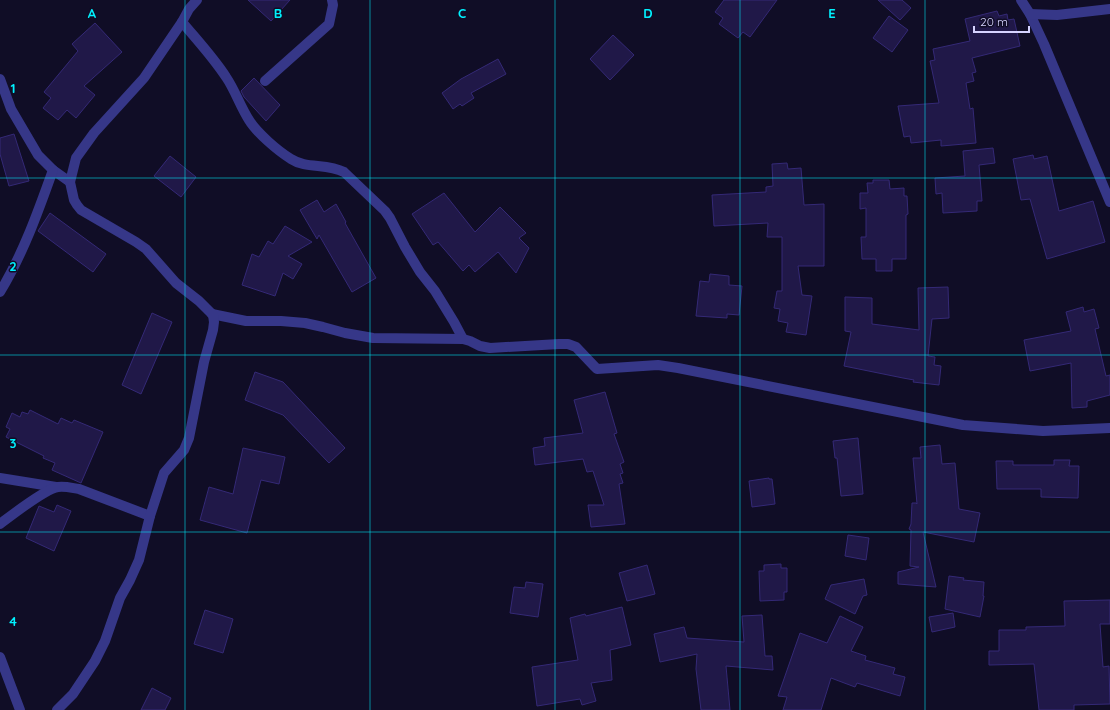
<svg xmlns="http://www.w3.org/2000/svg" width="1110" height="710" font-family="Quicksand,sans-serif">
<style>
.building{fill:#201848;stroke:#342976}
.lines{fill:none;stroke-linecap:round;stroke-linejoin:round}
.minor{stroke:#363788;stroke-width:10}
.grid{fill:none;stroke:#00f1fe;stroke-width:1;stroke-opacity:0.55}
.grid-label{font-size:13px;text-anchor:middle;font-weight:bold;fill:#00f1fe;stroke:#100d26;stroke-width:3;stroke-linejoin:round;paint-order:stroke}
</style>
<rect width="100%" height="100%" fill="#100d26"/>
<!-- building -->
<g class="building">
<path d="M 248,0 L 290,0 L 271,21 Z"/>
<path d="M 724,0 L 777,0 L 750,37 L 743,32 L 738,38 L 719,24 L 723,18 L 715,12 Z"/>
<path d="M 878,0 L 902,0 L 911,8 L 900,20 Z"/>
<path d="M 997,11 L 999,16 L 1007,14 L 1008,20 L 1014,19 L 1020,46 L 972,58 L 976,72 L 972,73 L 974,81 L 966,83 L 970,109 L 973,108 L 976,143 L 941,146 L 941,140 L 911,143 L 910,136 L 904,137 L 898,106 L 939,103 L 930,61 L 935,60 L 933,49 L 970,41 L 965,19 Z"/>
<path d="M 889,16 L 908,30 L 892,52 L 873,38 Z"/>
<path d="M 95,23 L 122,52 L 84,86 L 95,95 L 76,118 L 67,110 L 58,120 L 43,108 L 51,98 L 44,92 L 78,51 L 72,44 Z"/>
<path d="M 613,35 L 634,55 L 610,80 L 590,59 Z"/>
<path d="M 498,59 L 506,74 L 471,93 L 474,98 L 462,106 L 460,104 L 453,109 L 442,93 L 461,79 Z"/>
<path d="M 254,78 L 280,105 L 266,121 L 244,97 L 241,91 Z"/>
<path d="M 14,134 L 29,181 L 9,186 L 0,154 L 0,138 Z"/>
<path d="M 993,148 L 995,163 L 979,165 L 982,201 L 977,201 L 977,211 L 943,213 L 942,193 L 936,194 L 935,178 L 965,176 L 963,151 Z"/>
<path d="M 1033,155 L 1034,159 L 1047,156 L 1059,211 L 1093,201 L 1105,242 L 1047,259 L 1030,199 L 1021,200 L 1013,159 Z"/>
<path d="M 170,156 L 196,177 L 181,197 L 154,176 Z"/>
<path d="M 787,163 L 788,169 L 801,168 L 804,205 L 824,204 L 824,266 L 798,266 L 802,295 L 812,296 L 806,335 L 786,332 L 788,323 L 778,321 L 780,309 L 774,308 L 777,291 L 782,291 L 782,237 L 767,237 L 768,223 L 714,226 L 712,195 L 766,192 L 766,187 L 773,186 L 772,164 Z"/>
<path d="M 873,180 L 889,180 L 890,189 L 904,188 L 904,196 L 907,196 L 908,214 L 906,215 L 906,259 L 892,259 L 892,271 L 876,271 L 876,259 L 862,259 L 861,237 L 866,237 L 866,208 L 860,209 L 860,193 L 868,193 L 867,183 L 873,183 Z"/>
<path d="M 444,193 L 475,232 L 500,207 L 526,233 L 519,238 L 529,248 L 516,273 L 498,252 L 475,272 L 469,265 L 463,271 L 438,242 L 433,245 L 412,214 Z"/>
<path d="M 317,200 L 324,212 L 336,204 L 346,222 L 345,223 L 376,278 L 352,292 L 319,235 L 317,239 L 300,210 Z"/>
<path d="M 50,213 L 106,254 L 93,272 L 38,231 Z"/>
<path d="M 285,226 L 312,242 L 288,256 L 302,264 L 293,279 L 283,273 L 275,296 L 242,285 L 252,254 L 259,257 L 268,241 L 273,244 Z"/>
<path d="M 710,274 L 729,276 L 729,285 L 742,286 L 739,315 L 727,314 L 727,318 L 696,316 L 700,281 L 709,282 Z"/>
<path d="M 948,287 L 949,318 L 932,319 L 928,356 L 935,357 L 934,365 L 941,366 L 939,385 L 913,382 L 914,380 L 903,378 L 844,366 L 851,332 L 845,331 L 845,297 L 872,298 L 872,324 L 919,330 L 918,288 Z"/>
<path d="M 1083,307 L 1084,312 L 1094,309 L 1099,328 L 1095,329 L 1106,376 L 1110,375 L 1110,395 L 1087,401 L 1087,407 L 1072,408 L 1071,363 L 1030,371 L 1024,340 L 1071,331 L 1066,312 Z"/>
<path d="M 152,313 L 172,322 L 141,394 L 122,385 Z"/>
<path d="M 255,372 L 283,382 L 345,448 L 329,463 L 283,415 L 245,400 Z"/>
<path d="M 605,392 L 617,433 L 614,434 L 624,462 L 620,464 L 623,473 L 620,474 L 623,483 L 619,484 L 625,524 L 591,527 L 588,505 L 604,505 L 593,471 L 587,472 L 583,459 L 535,465 L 533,448 L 545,446 L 544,438 L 583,433 L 574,400 Z"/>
<path d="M 30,410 L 58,424 L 61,418 L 72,423 L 74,420 L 103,432 L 81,483 L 52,470 L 55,463 L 43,458 L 44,456 L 6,437 L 10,429 L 6,427 L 12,413 L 20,417 L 22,412 L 28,414 Z"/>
<path d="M 858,438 L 863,494 L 841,496 L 837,458 L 835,458 L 833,441 Z"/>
<path d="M 940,445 L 942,464 L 955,463 L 959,509 L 980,513 L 974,542 L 923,532 L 936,587 L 898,584 L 898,572 L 919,567 L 910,566 L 911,530 L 909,529 L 911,524 L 912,503 L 916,503 L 917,504 L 913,458 L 921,458 L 920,447 Z"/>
<path d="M 243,448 L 285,457 L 279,484 L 261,480 L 247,533 L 200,520 L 209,487 L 233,494 Z"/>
<path d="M 1054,460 L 1070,460 L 1069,466 L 1079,466 L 1078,498 L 1041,497 L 1041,489 L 997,489 L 996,461 L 1013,461 L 1013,465 L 1054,465 Z"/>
<path d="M 769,478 L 769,479 L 772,479 L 775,504 L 752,507 L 749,481 Z"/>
<path d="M 57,505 L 71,511 L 54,551 L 26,538 L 39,506 L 54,512 Z"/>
<path d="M 848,535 L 869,538 L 866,560 L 845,556 Z"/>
<path d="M 781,564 L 781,568 L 787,568 L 787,592 L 784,592 L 784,600 L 760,601 L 759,571 L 764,571 L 764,565 Z"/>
<path d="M 647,565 L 655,594 L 627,601 L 619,573 Z"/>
<path d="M 949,576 L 964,578 L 963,580 L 984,582 L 983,596 L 984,596 L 980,617 L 945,609 Z"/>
<path d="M 864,579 L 867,595 L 863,596 L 855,614 L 825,599 L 831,585 Z"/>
<path d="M 526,582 L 543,584 L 538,617 L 510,613 L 514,587 L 525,588 Z"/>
<path d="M 1110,600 L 1110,624 L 1100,624 L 1103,667 L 1109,666 L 1110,704 L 1074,705 L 1074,710 L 1039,710 L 1034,664 L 989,665 L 989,651 L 999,651 L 999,630 L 1026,630 L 1026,627 L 1065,626 L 1064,601 Z"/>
<path d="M 622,607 L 631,645 L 610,650 L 612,680 L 591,683 L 596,701 L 582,705 L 580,699 L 537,706 L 532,667 L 578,660 L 570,618 L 585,614 L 586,616 Z"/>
<path d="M 205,610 L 233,619 L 223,653 L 194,644 Z"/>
<path d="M 953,613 L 955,627 L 932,632 L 929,617 Z"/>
<path d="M 762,615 L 765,656 L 772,656 L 773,670 L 726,666 L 730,710 L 701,710 L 696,669 L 697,654 L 660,662 L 654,634 L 684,627 L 687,638 L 744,642 L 742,616 Z"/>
<path d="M 840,616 L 863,627 L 851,651 L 866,656 L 865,660 L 895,668 L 893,674 L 905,677 L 900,696 L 857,683 L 855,687 L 831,678 L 821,710 L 783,710 L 787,697 L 778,696 L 800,633 L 827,643 Z"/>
<path d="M 152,688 L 171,698 L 165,710 L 141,710 Z"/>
</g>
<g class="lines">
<!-- minor -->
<g class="minor">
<path d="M 1021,0 L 1030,14 L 1044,44 L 1110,202"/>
<path d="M 1030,14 L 1057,15 L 1110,9"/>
<path d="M 182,22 C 197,40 213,57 226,77 C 235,90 240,106 249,120 C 257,133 278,151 291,159 C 306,169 327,163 344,172 L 385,211 L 390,218 L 405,247 L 420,272 L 435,291 L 454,322 L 463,339"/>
<path d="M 0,79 L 11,109 L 38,155 L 53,170 L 70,182"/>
<path d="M 265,81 L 329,24 L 333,5 L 332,0"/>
<path d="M 0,292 C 23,254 38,212 53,170"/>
<path d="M 212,314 L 246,321 L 281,321 L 305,323 L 323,327 L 345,333 L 373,338 L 463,339 L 470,341 L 480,346 L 490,348 L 559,344 L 568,344 L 576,347 L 595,367 L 597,369 L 658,365 L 678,368 L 963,425 L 1043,431 L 1110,428"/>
<path d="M 0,478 L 56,487"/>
<path d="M 0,524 C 12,515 45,489 58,487 C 65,486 72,488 79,489 L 150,516"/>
<path d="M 0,657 L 20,710"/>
<path d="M 57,710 L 73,694 L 95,661 L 105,641 L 120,598 L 130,580 L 139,560 L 150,516 L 164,473 L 184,450 L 189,438 L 204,362 L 213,330 L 214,322 L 213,315 L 199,301 L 176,283 L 146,249 L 136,242 L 81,210 L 77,205 L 74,200 L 70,182 L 76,158 L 94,133 L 144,78 L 182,22 L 189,9 L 197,0"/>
</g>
</g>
<!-- grid -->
<path class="grid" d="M 185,0 L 185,710M 370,0 L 370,710M 555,0 L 555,710M 740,0 L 740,710M 925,0 L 925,710M 0,178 L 1110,178M 0,355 L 1110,355M 0,532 L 1110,532"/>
<g class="grid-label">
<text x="92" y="18">A</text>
<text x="278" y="18">B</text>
<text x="462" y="18">C</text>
<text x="648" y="18">D</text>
<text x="832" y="18">E</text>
<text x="13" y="93">1</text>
<text x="13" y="271">2</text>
<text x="13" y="448">3</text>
<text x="13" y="626">4</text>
</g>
<!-- scale -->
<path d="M974 26v6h55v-6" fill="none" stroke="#d6d3ff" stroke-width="2"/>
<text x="980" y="26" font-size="12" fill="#d6d3ff" stroke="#100d26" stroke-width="3" paint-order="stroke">20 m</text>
</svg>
